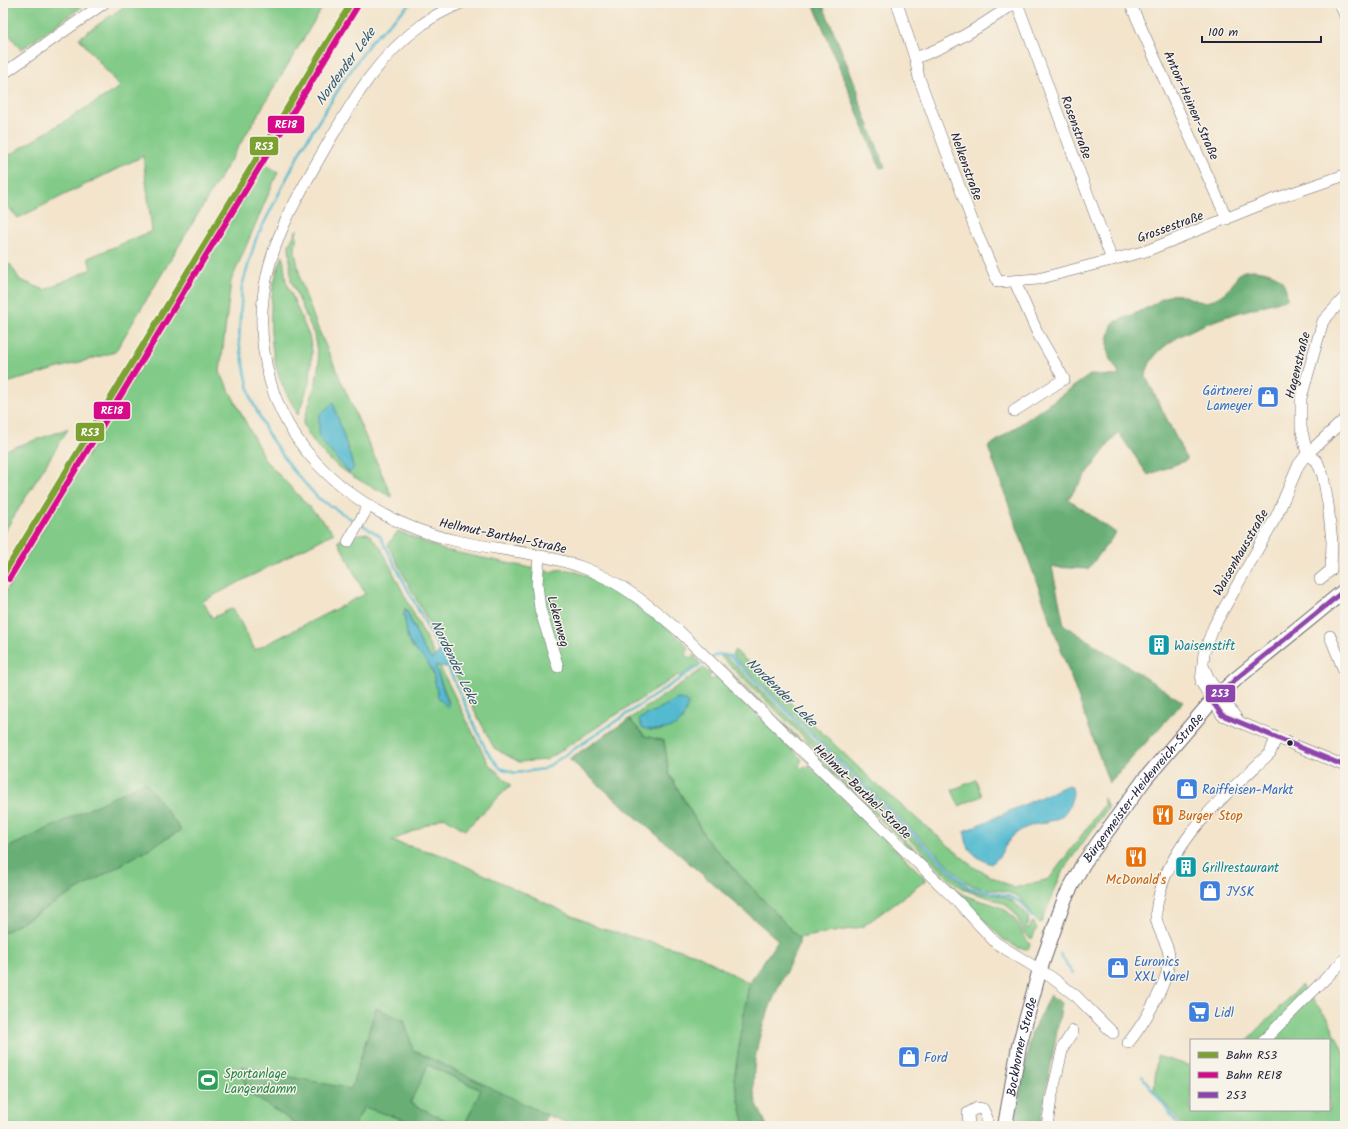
<svg xmlns="http://www.w3.org/2000/svg" width="1348" height="1129" font-family="Kalam,sans-serif">
<style>
.green{fill:#81ca87;stroke:#527661;fill-rule:evenodd}
.forest{fill:#68ae74;stroke:#456858}
.water{fill:#52bad0;stroke:#3a6e86}
.lines{fill:none;stroke-linecap:round;stroke-linejoin:round}
.stream{stroke:#52bad0;stroke-width:2.5}
.minor-casing{stroke:#6b666d;stroke-width:12}
.major-casing{stroke:#6b666d;stroke-width:16}
.minor{stroke:#fff;stroke-width:11}
.major{stroke:#fff;stroke-width:14}
.bus-1-casing{stroke:#f7f3e8;stroke-width:8}
.bus-1{stroke:#8e44ad;stroke-width:5}
.rail-1-casing{stroke:#f7f3e8;stroke-width:9}
.rail-2-casing{stroke:#f7f3e8;stroke-width:9}
.rail-1{stroke:#7da131;stroke-width:6}
.rail-2{stroke:#d7098b;stroke-width:6}
.bus-dot{fill:#22223b;stroke:#f7f3e8;stroke-width:1.5}
.labels{text-anchor:middle;stroke-width:3;stroke-linejoin:round;paint-order:stroke}
.street-label{font-size:13px;fill:#22223b;stroke:#f7f3e8}
.shop-label{font-size:13px;fill:#366cbe;stroke:#f7f3e8;text-anchor:start}
.culture-label{font-size:13px;fill:#0d838f;stroke:#f7f3e8;text-anchor:start}
.food-label{font-size:13px;fill:#c56008;stroke:#f7f3e8;text-anchor:start}
.leisure-label{font-size:13px;fill:#27864d;stroke:#f7f3e8;text-anchor:start}
.water-label{font-size:14px;font-style:italic;fill:#33576f;stroke:#f7f3e8}
.line-badge{stroke:#f7f3e8;stroke-width:1.5}
.badge-label{font-size:11px;text-anchor:middle;font-weight:bold;fill:#fff}
</style>
<rect width="100%" height="100%" fill="#f7f3e8"/>
<filter id="ink" filterUnits="userSpaceOnUse"><feTurbulence type="fractalNoise" baseFrequency=".025" numOctaves="2"/><feDisplacementMap in="SourceGraphic" scale="8" xChannelSelector="R" yChannelSelector="G"/><feConvolveMatrix kernelMatrix="1 2 1 2 8 2 1 2 1" color-interpolation-filters="sRGB"/></filter>
<filter id="wash" filterUnits="userSpaceOnUse"><feTurbulence type="fractalNoise" baseFrequency=".012" numOctaves="4" result="noise"/><feDisplacementMap in="SourceGraphic" scale="16" xChannelSelector="R" yChannelSelector="G"/><feGaussianBlur stdDeviation="0.9" result="paint"/><feColorMatrix in="noise" values="0 0 0 0 0 0 0 0 0 0 0 0 0 0 0 0 0 1.4 0 .05"/><feComposite in="paint" operator="in"/></filter>
<g filter="url(#wash)">
<rect width="100%" height="100%" fill="#f3e4cb"/>
<!-- green -->
<g class="green">
<path d="M 3,3 L 87,3 L 21,50 L 3,26 Z"/>
<path d="M 129,3 L 325,3 L 115,352 L 3,384 L 3,268 L 10,264 L 20,280 L 45,290 L 91,269 L 88,258 L 152,231 L 143,156 L 18,218 L 3,201 L 3,159 L 120,87 L 79,38 Z"/>
<path d="M 263,163 L 278,172 L 231,281 L 220,372 L 265,460 L 334,533 L 203,601 L 212,618 L 233,608 L 255,650 L 365,594 L 338,541 L 358,534 L 368,533 L 381,548 L 488,763 L 511,785 L 465,830 L 444,817 L 391,841 L 442,855 L 599,928 L 696,954 L 749,983 L 734,1079 L 745,1126 L 576,1126 L 547,1115 L 413,1050 L 404,1020 L 376,1008 L 351,1089 L 247,1092 L 300,1126 L 3,1126 L 3,933 L 181,830 L 145,783 L 3,850 L 3,596 ZM 406,609 L 422,646 L 435,666 L 449,702 L 438,697 L 433,672 L 427,662 L 408,640 L 404,614 Z"/>
<path d="M 297,229 L 295,252 L 301,282 L 317,326 L 392,497 C 354,478 323,464 303,424 L 316,382 L 319,362 L 314,335 L 291,280 L 289,245 Z"/>
<path d="M 283,256 L 286,281 L 309,336 L 312,351 L 310,380 L 298,415 C 290,400 280,383 276,367 C 268,335 268,285 283,256 Z"/>
<path d="M 68,429 L 3,534 L 3,451 Z"/>
<path d="M 398,531 L 444,550 L 551,572 C 579,555 671,627 689,648 L 686,654 L 690,658 L 696,655 L 695,657 L 700,663 L 680,677 L 678,675 L 546,760 L 519,762 L 494,748 L 388,545 Z"/>
<path d="M 735,650 L 876,784 L 975,868 L 1014,888 L 1049,879 L 1104,805 L 1104,798 L 1108,808 L 1063,870 L 1041,923 C 1032,920 1027,902 1017,896 C 1001,887 981,892 966,882 L 732,655 Z"/>
<path d="M 720,656 L 723,656 L 729,659 L 966,888 C 996,899 1008,888 1029,919 L 1026,928 L 1028,929 L 1032,921 L 1037,928 L 1032,939 C 1021,936 1020,916 1011,909 C 996,895 972,897 955,884 Z"/>
<path d="M 723,665 L 959,892 C 973,901 991,901 1005,910 C 1017,916 1021,935 1030,944 L 1028,949 L 1018,948 L 1003,939 L 723,667 Z"/>
<path d="M 704,668 L 709,673 L 713,672 L 709,677 L 710,680 L 714,679 L 718,675 L 802,759 L 799,766 L 802,769 L 809,765 L 924,877 L 925,881 L 862,927 L 799,938 L 707,840 L 669,773 L 664,741 L 645,736 L 629,719 ZM 678,699 L 675,725 L 661,730 L 649,730 L 639,719 Z"/>
<path d="M 976,780 L 982,796 L 959,806 L 952,790 Z"/>
<path d="M 1301,985 L 1329,1020 L 1345,1056 L 1345,1126 L 1183,1126 L 1154,1091 L 1157,1056 L 1191,1066 L 1191,1110 L 1329,1110 L 1329,1040 L 1248,1040 Z"/>
<path d="M 428,1065 L 481,1090 L 464,1126 L 458,1126 L 410,1103 Z"/>
<path d="M 364,1107 L 423,1126 L 354,1126 Z"/>
</g>
<!-- forest -->
<g class="forest">
<path d="M 813,3 L 822,3 L 858,91 L 858,98 L 885,167 L 880,168 Z"/>
<path d="M 1252,270 C 1272,271 1287,276 1287,299 C 1250,310 1149,331 1146,377 L 1187,460 L 1148,475 L 1118,432 L 1068,499 L 1116,533 L 1088,569 L 1052,567 L 1064,625 L 1183,702 L 1109,783 L 988,447 L 1090,375 L 1119,376 C 1117,365 1111,364 1109,357 C 1106,345 1109,333 1113,323 C 1124,317 1136,314 1147,308 C 1155,304 1162,297 1171,295 C 1187,292 1199,307 1212,300 C 1219,297 1228,291 1232,285 C 1239,275 1237,271 1252,270 Z"/>
<path d="M 629,719 L 645,736 L 664,741 L 669,774 L 707,840 L 799,938 L 799,944 C 777,992 750,1036 754,1092 C 755,1103 763,1116 767,1126 L 745,1126 L 734,1079 L 749,983 L 778,940 L 569,759 Z"/>
<path d="M 145,782 L 181,830 L 3,933 L 3,850 Z"/>
<path d="M 1050,995 L 1062,1003 L 1040,1126 L 1016,1126 L 1018,1104 L 1031,1034 Z"/>
<path d="M 376,1008 L 404,1020 L 413,1050 L 547,1115 L 541,1126 L 464,1126 L 481,1090 L 428,1065 L 410,1103 L 458,1126 L 423,1126 L 364,1107 L 354,1126 L 300,1126 L 247,1092 L 241,1067 L 351,1089 Z"/>
</g>
<!-- water -->
<g class="water">
<path d="M 333,403 L 354,468 L 349,473 L 319,438 L 319,415 Z"/>
<path d="M 405,608 L 422,646 L 431,659 L 434,658 L 440,650 L 448,667 L 435,666 L 449,706 L 447,707 L 438,697 L 433,672 L 427,662 L 415,650 L 408,640 L 404,614 Z"/>
<path d="M 678,699 L 685,700 L 688,704 C 686,709 685,716 682,720 C 674,731 653,731 642,728 L 639,719 Z"/>
<path d="M 1068,785 L 1071,786 C 1074,792 1073,795 1071,801 C 1062,829 1040,817 1018,832 C 1005,840 1004,855 991,864 C 975,857 965,850 965,831 Z"/>
</g>
<g class="lines">
<!-- stream -->
<g class="stream">
<path d="M 356,522 L 318,498 L 293,470 L 269,436 L 251,399 L 239,342 L 242,286 L 256,239 L 302,148 L 345,79 L 372,40 L 411,3"/>
<path d="M 361,524 L 380,536 L 448,667 L 486,750 L 500,768 L 515,773 L 544,769 L 705,662"/>
<path d="M 711,658 L 719,654 L 730,656 L 968,887 L 1008,896 L 1021,902 L 1032,917"/>
<path d="M 1060,954 L 1073,974"/>
<path d="M 1142,1076 L 1179,1126"/>
</g>
</g>
</g>
<g filter="url(#ink)">
<g class="lines">
<!-- minor casing -->
<g class="minor-casing">
<g id="minor">
<path d="M 461,3 C 448,9 434,15 423,24 C 378,57 356,95 328,143 C 315,166 301,190 289,214 C 262,269 254,321 270,381 C 294,466 374,523 457,541 C 499,550 544,553 584,568 C 621,582 650,606 679,631 L 959,903 L 996,943 L 1051,977 L 1076,996 L 1113,1033"/>
<path d="M 897,3 L 915,58 L 919,78 L 976,231 L 998,282 L 1038,279 L 1146,251 L 1272,200 L 1345,175"/>
<path d="M 1017,3 L 1112,260"/>
<path d="M 1130,3 L 1227,219"/>
<path d="M 1340,3 L 1345,16"/>
<path d="M 915,58 C 953,45 982,25 1015,3"/>
<path d="M 3,74 L 104,3"/>
<path d="M 1014,411 L 1064,379 L 1038,334 L 1015,282"/>
<path d="M 1345,419 L 1307,454 L 1299,464 L 1277,515 L 1214,626 L 1204,653 L 1201,682 L 1222,715 L 1345,766"/>
<path d="M 348,542 L 369,505"/>
<path d="M 539,556 L 537,584 L 540,609 L 558,667"/>
<path d="M 1320,579 L 1331,570 L 1332,542 L 1328,504 L 1323,476 L 1317,461 L 1307,454 L 1301,427 L 1301,398 L 1323,321 L 1345,297"/>
<path d="M 1330,636 L 1345,673"/>
<path d="M 1203,666 L 1210,681 L 1239,722"/>
<path d="M 1264,1040 L 1345,959"/>
<path d="M 1128,1043 C 1143,1025 1175,974 1168,950 C 1165,939 1155,925 1156,913 C 1162,846 1225,796 1270,753 L 1276,738"/>
<path d="M 969,1126 L 968,1113 L 977,1108 L 983,1109 L 987,1118 L 986,1126"/>
<path d="M 1047,1126 L 1051,1099 L 1063,1047 L 1073,1031"/>
</g>
</g>
<!-- major casing -->
<g class="major-casing">
<g id="major">
<path id="s1" d="M 1005,1126 L 1019,1046 L 1040,969 L 1065,898 L 1083,864 L 1145,779 L 1212,701 L 1236,679 L 1345,590"/>
</g>
</g>
<!-- minor -->
<use href="#minor" class="minor"/>
<!-- major -->
<use href="#major" class="major"/>
<!-- bus-1 casing -->
<g class="bus-1-casing">
<path id="bus-1" d="M 1345,590 L 1236,679 L 1212,701 L 1222,715 L 1345,766"/>
</g>
<!-- bus-1 -->
<use href="#bus-1" class="bus-1"/>
<!-- rail-1 casing -->
<g class="rail-1-casing">
<path id="rail-1" d="M 3,575 L 351,3"/>
</g>
<!-- rail-2 casing -->
<g class="rail-2-casing">
<path id="rail-2" d="M 9,579 L 357,7"/>
</g>
<!-- rail-1 -->
<use href="#rail-1" class="rail-1"/>
<!-- rail-2 -->
<use href="#rail-2" class="rail-2"/>
</g>
</g>
<!-- icons -->
<defs>
<g id="shop-square" transform="scale(1.15)"><rect x="-9" y="-9" width="18" height="18" rx="4" fill="#3f7fe0" stroke="#f7f3e8"/><path d="M-5-2.5h2.3a2.7 3.5 0 0 1 5.4 0H5L5.5 6h-11ZM-1.5-2.5h3a1.5 2.3 0 0 0-3 0Z" fill="#fff"/></g>
<g id="building-square" transform="scale(1.15)"><rect x="-9" y="-9" width="18" height="18" rx="4" fill="#0f9aa8" stroke="#f7f3e8"/><path d="M-4-6H4V6H1V3H-1V6H-4ZM-2.5-4.3h1.7v1.8h-1.7ZM.8-4.3h1.7v1.8H.8ZM-2.5-1h1.7V.8h-1.7ZM.8-1h1.7V.8H.8Z" fill="#fff"/></g>
<g id="restaurant-square" transform="scale(1.15)"><rect x="-9" y="-9" width="18" height="18" rx="4" fill="#e8710a" stroke="#f7f3e8"/><path d="M-5-6h1v4h1v-4h1v4h1v-4h1v5L-1.5 .5V6h-2V.5L-5-1ZM5-6V6H3V1.5H1.5Q1.5-4 5-6Z" fill="#fff"/></g>
<g id="supermarket-square" transform="scale(1.15)"><rect x="-9" y="-9" width="18" height="18" rx="4" fill="#3f7fe0" stroke="#f7f3e8"/><path d="M-6-5.5h2.5l.6 2H6L4.5 2H-2.5L-4.4-4H-6ZM-1.5 3.2a1.3 1.3 0 1 0 .1 0ZM3 3.2a1.3 1.3 0 1 0 .1 0Z" fill="#fff"/></g>
<g id="stadium-square" transform="scale(1.15)"><rect x="-9" y="-9" width="18" height="18" rx="4" fill="#2e9e5b" stroke="#f7f3e8"/><path d="M0-5a6.5 5 0 1 0 0 10a6.5 5 0 1 0 0-10ZM-3.5-1.8h7v3.6h-7Z" fill="#fff"/></g>
</defs>
<g fill-rule="evenodd">
<use href="#shop-square" x="1268" y="397"/>
<use href="#building-square" x="1159" y="645"/>
<use href="#shop-square" x="1187" y="789"/>
<use href="#restaurant-square" x="1163" y="815"/>
<use href="#restaurant-square" x="1136" y="857"/>
<use href="#building-square" x="1186" y="867"/>
<use href="#shop-square" x="1210" y="891"/>
<use href="#shop-square" x="1118" y="968"/>
<use href="#supermarket-square" x="1199" y="1012"/>
<use href="#shop-square" x="909" y="1057"/>
<use href="#stadium-square" x="208" y="1080"/>
</g>
<!-- markers -->
<circle class="bus-dot" cx="1290" cy="743" r="3.5"/>
<g class="labels">
<!-- street labels -->
<g class="street-label">
<text transform="translate(1192 105) rotate(66)" y="5">Anton-Heinen-Straße</text>
<text transform="translate(1077 127) rotate(70)" y="5">Rosenstraße</text>
<text transform="translate(967 166) rotate(70)" y="5">Nelkenstraße</text>
<text transform="translate(1170 226) rotate(-20)" y="5">Grossestraße</text>
<text transform="translate(1297 365) rotate(-76)" y="5">Hagenstraße</text>
<text transform="translate(503 535) rotate(12)" y="5">Hellmut-Barthel-Straße</text>
<text transform="translate(1240 552) rotate(-60)" y="5">Waisenhausstraße</text>
<text transform="translate(559 621) rotate(75)" y="5">Lekenweg</text>
<text dy="5" stroke="none"><textPath href="#s1" startOffset="372">Bürgermeister-Heidenreich-Straße</textPath></text>
<text transform="translate(863 791) rotate(44)" y="5">Hellmut-Barthel-Straße</text>
<text dy="5" stroke="none"><textPath href="#s1" startOffset="81">Bockhorner Straße</textPath></text>
</g>
<!-- shop labels -->
<g class="shop-label">
<text x="1252" y="395" text-anchor="end">Gärtnerei<tspan x="1252" dy="15">Lameyer</tspan></text>
<text x="1202" y="794">Raiffeisen-Markt</text>
<text x="1226" y="896">JYSK</text>
<text x="1134" y="966">Euronics<tspan x="1134" dy="15">XXL Varel</tspan></text>
<text x="1214" y="1017">Lidl</text>
<text x="924" y="1062">Ford</text>
</g>
<!-- culture labels -->
<g class="culture-label">
<text x="1174" y="650">Waisenstift</text>
<text x="1202" y="872">Grillrestaurant</text>
</g>
<!-- food labels -->
<g class="food-label">
<text x="1178" y="820">Burger Stop</text>
<text x="1136" y="884" text-anchor="middle">McDonald's</text>
</g>
<!-- leisure labels -->
<g class="leisure-label">
<text x="224" y="1078">Sportanlage<tspan x="224" dy="15">Langendamm</tspan></text>
</g>
<!-- water labels -->
<g class="water-label">
<text transform="translate(345 66) rotate(-54)" y="5">Nordender Leke</text>
<text transform="translate(455 662) rotate(64)" y="5">Nordender Leke</text>
<text transform="translate(782 692) rotate(44)" y="5">Nordender Leke</text>
</g>
</g>
<g class="line-badge">
<rect x="267" y="115" width="38" height="19" rx="4" fill="#d7098b"/>
<rect x="249" y="136" width="30" height="20" rx="4" fill="#7da131"/>
<rect x="93" y="401" width="38" height="19" rx="4" fill="#d7098b"/>
<rect x="75" y="422" width="30" height="20" rx="4" fill="#7da131"/>
<rect x="1205" y="684" width="31" height="19" rx="4" fill="#8e44ad"/>
</g>
<g class="badge-label">
<text x="286" y="128">RE18</text>
<text x="264" y="150">RS3</text>
<text x="112" y="414">RE18</text>
<text x="90" y="436">RS3</text>
<text x="1220" y="697">253</text>
</g>
<!-- margin -->
<rect width="1348" height="1129" fill="none" stroke="#f7f3e8" stroke-width="16"/>
<!-- legend -->
<rect x="1190" y="1039" width="140" height="72" fill="#f7f3e8" stroke="#a29fa3"/>
<rect x="1198" y="1052" width="20" height="6" fill="#7da131" stroke="#a29fa3"/>
<text x="1226" y="1059" font-size="12" fill="#22223b">Bahn RS3</text>
<rect x="1198" y="1072" width="20" height="6" fill="#d7098b" stroke="#a29fa3"/>
<text x="1226" y="1079" font-size="12" fill="#22223b">Bahn RE18</text>
<rect x="1198" y="1092" width="20" height="6" fill="#8e44ad" stroke="#a29fa3"/>
<text x="1226" y="1099" font-size="12" fill="#22223b">253</text>
<!-- scale -->
<path d="M1202 36v6h119v-6" fill="none" stroke="#22223b" stroke-width="2"/>
<text x="1208" y="36" font-size="12" fill="#22223b" stroke="#f7f3e8" stroke-width="3" paint-order="stroke">100 m</text>
</svg>
